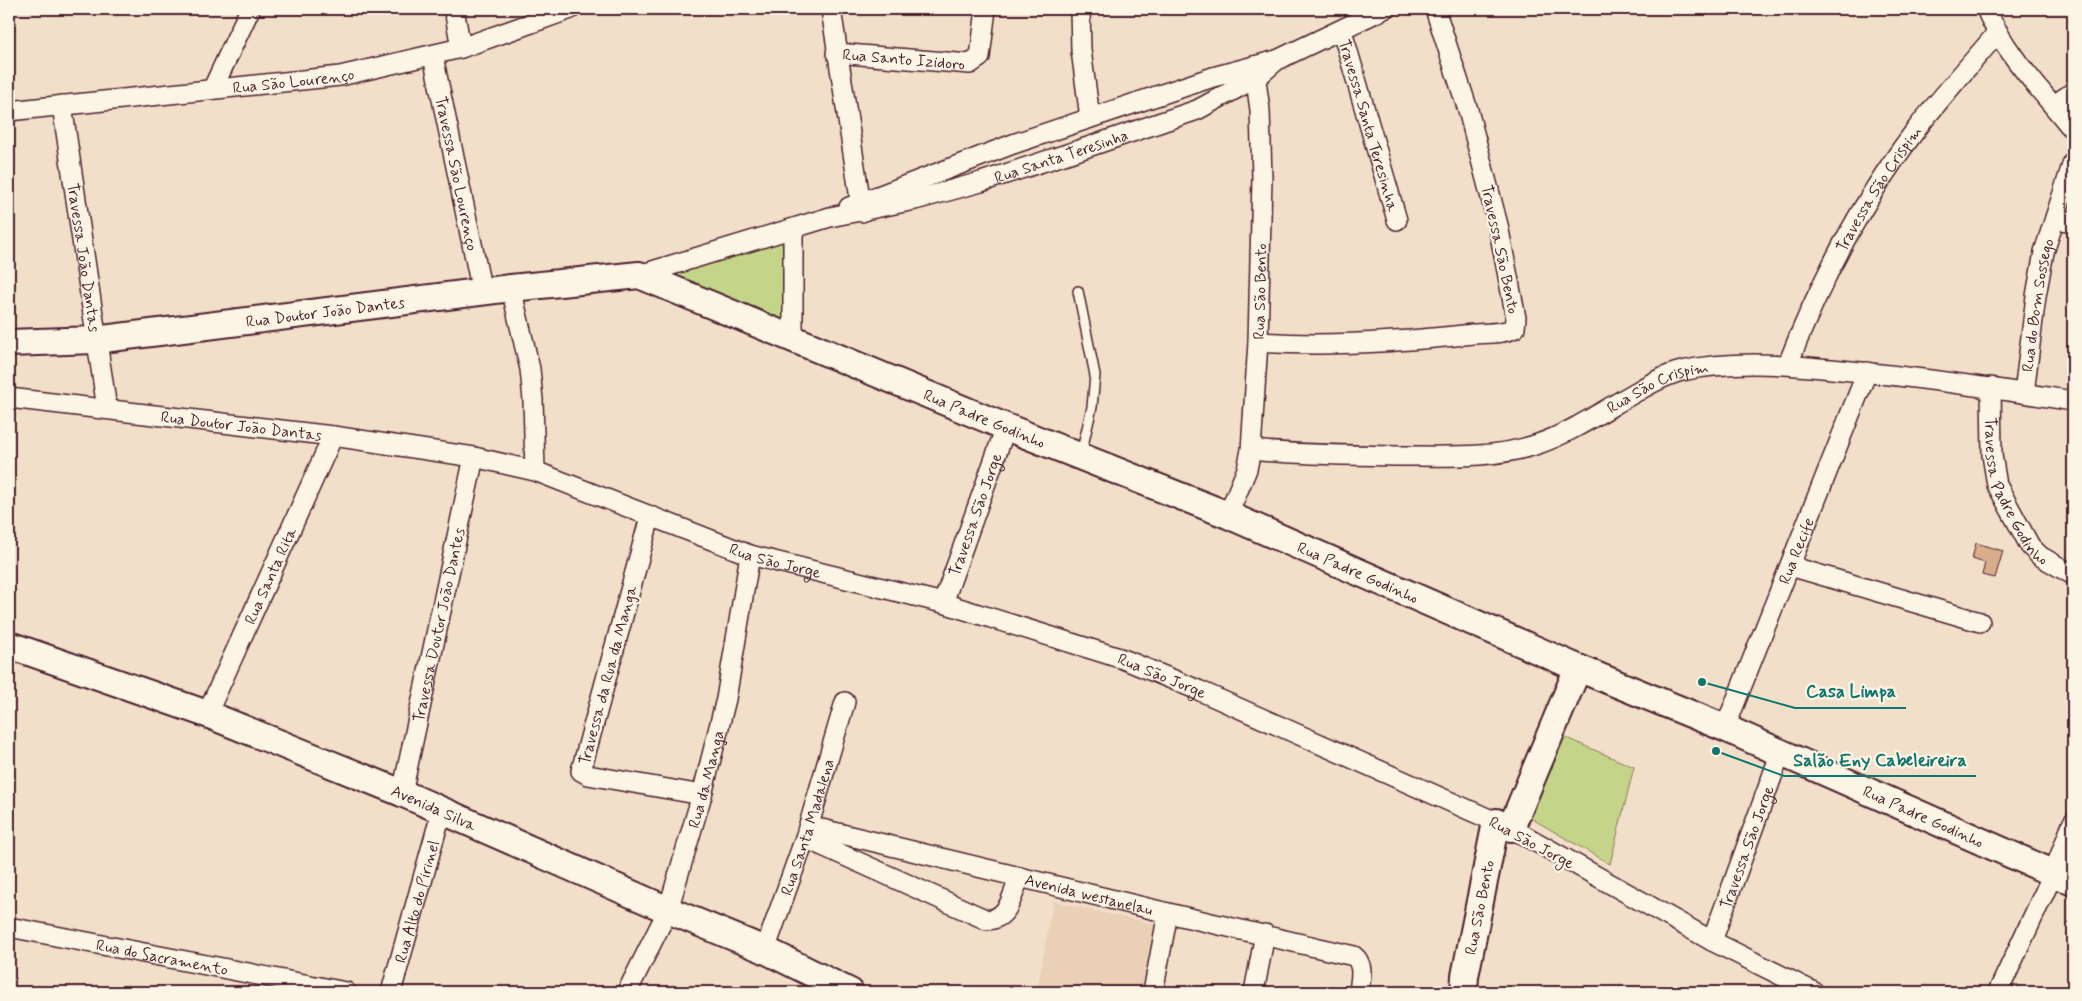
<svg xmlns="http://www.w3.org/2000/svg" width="2082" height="1001" font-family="Mynerve,sans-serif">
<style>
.built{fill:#ead0b7}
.green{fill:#c4d58a;stroke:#877a5a}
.building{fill:#d9ac8a;stroke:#4a1f2b}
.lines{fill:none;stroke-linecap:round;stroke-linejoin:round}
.lane-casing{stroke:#4a1f2b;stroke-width:12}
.street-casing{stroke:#4a1f2b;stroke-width:22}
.secondary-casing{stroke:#4a1f2b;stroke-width:30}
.lane{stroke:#fcf5e5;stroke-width:9}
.street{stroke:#fcf5e5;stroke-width:19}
.secondary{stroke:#fcf5e5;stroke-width:26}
.labels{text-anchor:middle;stroke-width:4.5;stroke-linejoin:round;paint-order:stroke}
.street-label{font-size:16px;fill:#4a1f2b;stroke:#fcf5e5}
.leader{fill:none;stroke:#0f766e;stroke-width:2}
.callout-dot{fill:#0f766e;stroke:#fcf5e5;stroke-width:2}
.callout-label{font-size:18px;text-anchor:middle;font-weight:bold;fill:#0f766e;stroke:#fcf5e5;stroke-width:4.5;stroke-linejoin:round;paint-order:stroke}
</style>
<rect width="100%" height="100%" fill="#f2dfca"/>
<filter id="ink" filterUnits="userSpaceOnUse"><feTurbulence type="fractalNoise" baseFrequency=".02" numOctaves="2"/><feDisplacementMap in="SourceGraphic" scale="10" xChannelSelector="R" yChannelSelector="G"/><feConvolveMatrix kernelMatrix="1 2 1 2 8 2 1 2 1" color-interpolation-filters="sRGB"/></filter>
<g filter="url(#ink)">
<!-- built -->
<path class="built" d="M 1053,901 L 1158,925 L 1146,992 L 1037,992 Z"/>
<!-- green -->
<g class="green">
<path d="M 786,236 L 788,330 L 657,275 Z"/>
<path d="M 1564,737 L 1634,767 L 1610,864 L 1527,816 Z"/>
</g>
<!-- building -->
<path class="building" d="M 1976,543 L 2003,551 L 1995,578 L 1982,575 L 1985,563 L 1972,559 Z"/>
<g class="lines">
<!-- lane casing -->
<g class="lane-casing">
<path id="lane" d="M 1078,291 L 1095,375 L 1092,407 L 1081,454"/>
</g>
<!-- street casing -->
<g class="street-casing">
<g id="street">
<path d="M 454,9 L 461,48"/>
<path d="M 831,9 L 862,212"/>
<path d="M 1080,9 L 1081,50 L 1090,118"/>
<path d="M 1986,9 C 2005,54 2043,92 2073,130"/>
<path id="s1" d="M 1342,31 L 1397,220"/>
<path id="s2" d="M 836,53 L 970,64 L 980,57 L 986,9"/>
<path id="s3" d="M 433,56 L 482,292"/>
<path d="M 213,88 L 250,9"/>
<path id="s4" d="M 62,105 L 107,409"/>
<path d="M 2054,105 L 2073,92"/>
<path id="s5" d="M 9,111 L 340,76 L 461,48 L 571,9"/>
<path d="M 849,207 L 1013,144 L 1213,77 L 1277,60 L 1384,9"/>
<path d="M 2055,219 L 2073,222"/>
<path d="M 793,229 L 793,337"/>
<path id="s6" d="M 639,275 L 830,217 L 915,200 L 981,182 L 1079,150 L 1197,110 L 1256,78 L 1277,60"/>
<path d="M 511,288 L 530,369 L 533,400 L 535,471"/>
<path d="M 1258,342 C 1330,347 1402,342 1473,334 C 1485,333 1504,334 1515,328 L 1516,318 L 1498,225 L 1468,110 L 1435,9"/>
<path id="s7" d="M 1788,364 C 1820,282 1861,202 1915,131 C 1941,97 1970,65 1998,32"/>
<path id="s8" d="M 1991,387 L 1992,455 L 1997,485 L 2030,546 L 2040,556 L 2073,575"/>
<path id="s9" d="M 2024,393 L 2036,296 L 2044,252 L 2073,162"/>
<path id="s10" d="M 9,398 L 333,436 L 474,457 L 535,471 L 750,555 L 943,603 L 1123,659 L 1198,690 L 1496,822"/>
<path id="s11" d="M 1251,450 C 1301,455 1350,455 1399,456 C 1446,456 1494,459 1538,444 C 1573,432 1604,410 1636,392 C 1650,384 1665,375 1682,371 C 1736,359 1796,365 1851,371 C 1925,378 1999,389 2073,401"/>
<path id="s12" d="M 1228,515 L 1247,469 L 1251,450 L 1258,342 L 1262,178 L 1260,110 L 1254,66"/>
<path d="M 650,517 L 581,771 L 588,775 L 702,795"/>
<path d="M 1790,566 L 1980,622"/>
<path id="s13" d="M 943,603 L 1006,427"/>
<path id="s14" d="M 207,714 L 333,436"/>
<path id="s15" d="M 1725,728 L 1867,372"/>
<path id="s16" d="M 402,793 L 474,457"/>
<path id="s17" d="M 809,826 L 1168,913 L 1354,956 C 1365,965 1360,980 1359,992"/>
<path d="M 1511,828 L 1712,941 L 1814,992"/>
<path d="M 805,838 L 987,920 C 1009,919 1013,894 1019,877"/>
<path id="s18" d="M 9,927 L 346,992"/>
<path id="s19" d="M 1712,941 L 1781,752"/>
<path id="s20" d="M 765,950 L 805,838 L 845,702"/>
<path id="s21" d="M 391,992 L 442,810"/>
<path id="s22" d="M 627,992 L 668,910 L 702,795 L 726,699 L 750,555"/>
<path d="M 1153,992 L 1168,913"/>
<path d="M 1254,992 L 1265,934"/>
<path d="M 1998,992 L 2053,874 L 2073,822"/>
</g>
</g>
<!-- secondary casing -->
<g class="secondary-casing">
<g id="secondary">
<path id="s23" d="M 9,343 L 95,340 L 511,288 L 639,275 L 1006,427 L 1228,515 L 1578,668 L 1725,728 L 2073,882"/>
<path id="s24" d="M 9,645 L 207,714 L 402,793 L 668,910 L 765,950 L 850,992"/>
<path id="s25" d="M 1464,992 L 1465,976 L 1496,822 L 1511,828 L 1578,668"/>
</g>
</g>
<!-- lane -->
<use href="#lane" class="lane"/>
<!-- street -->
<use href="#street" class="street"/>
<!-- secondary -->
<use href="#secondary" class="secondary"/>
</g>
</g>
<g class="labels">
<!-- street labels -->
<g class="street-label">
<text dy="6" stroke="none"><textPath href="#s2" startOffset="68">Rua Santo Izidoro</textPath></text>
<text dy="6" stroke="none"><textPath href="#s5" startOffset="286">Rua São Lourenço</textPath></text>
<text dy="6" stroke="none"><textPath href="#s1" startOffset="98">Travessa Santa Teresinha</textPath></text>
<text dy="6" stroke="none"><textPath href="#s6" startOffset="439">Rua Santa Teresinha</textPath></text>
<text dy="6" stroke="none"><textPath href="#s3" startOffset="120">Travessa São Lourenço</textPath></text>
<text dy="6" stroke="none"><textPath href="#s7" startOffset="198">Travessa São Crispim</textPath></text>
<text transform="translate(1501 249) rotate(78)" y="6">Travessa São Bento</text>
<text dy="6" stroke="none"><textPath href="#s4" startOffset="154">Travessa João Dantas</textPath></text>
<text dy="6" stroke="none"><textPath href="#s12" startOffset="228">Rua São Bento</textPath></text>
<text dy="6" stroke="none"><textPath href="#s9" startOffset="89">Rua do Bom Sossego</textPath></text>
<text dy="6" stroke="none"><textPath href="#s23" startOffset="318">Rua Doutor João Dantes</textPath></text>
<text dy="6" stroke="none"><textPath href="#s11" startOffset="422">Rua São Crispim</textPath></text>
<text dy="6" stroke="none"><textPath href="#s23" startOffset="1008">Rua Padre Godinho</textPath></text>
<text dy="6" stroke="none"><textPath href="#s10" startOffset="234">Rua Doutor João Dantas</textPath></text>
<text dy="6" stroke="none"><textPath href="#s8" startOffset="110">Travessa Padre Godinho</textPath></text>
<text dy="6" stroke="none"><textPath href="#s13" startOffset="94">Travessa São Jorge</textPath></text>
<text dy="6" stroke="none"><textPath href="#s15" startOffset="191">Rua Recife</textPath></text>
<text dy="6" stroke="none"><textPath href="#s10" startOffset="788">Rua São Jorge</textPath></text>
<text dy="6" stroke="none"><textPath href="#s23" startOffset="1412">Rua Padre Godinho</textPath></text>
<text dy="6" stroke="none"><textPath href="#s14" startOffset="152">Rua Santa Rita</textPath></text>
<text dy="6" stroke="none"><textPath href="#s16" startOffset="172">Travessa Doutor João Dantes</textPath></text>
<text transform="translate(607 675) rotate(-75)" y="6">Travessa da Rua da Manga</text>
<text dy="6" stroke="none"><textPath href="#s10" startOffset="1192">Rua São Jorge</textPath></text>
<text dy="6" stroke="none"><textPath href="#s22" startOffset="228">Rua da Manga</textPath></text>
<text dy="6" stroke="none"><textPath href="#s24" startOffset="455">Avenida Silva</textPath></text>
<text dy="6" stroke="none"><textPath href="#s23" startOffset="2028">Rua Padre Godinho</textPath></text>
<text dy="6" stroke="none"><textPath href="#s20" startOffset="130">Rua Santa Madalena</textPath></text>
<text transform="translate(1532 842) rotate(28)" y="6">Rua São Jorge</text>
<text dy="6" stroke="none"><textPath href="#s19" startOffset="100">Travessa São Jorge</textPath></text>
<text dy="6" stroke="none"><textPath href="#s17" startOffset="288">Avenida westanelau</textPath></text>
<text dy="6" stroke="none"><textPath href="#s21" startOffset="94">Rua Alto do Pirinel</textPath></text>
<text dy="6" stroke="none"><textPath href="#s25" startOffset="86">Rua São Bento</textPath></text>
<text dy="6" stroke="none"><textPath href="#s18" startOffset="156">Rua do Sacramento</textPath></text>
</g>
</g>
<!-- callouts -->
<path class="leader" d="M1702 682L1795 708H1906M1716 751L1784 776H1976"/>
<g class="callout-dot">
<circle cx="1702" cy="682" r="5"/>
<circle cx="1716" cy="751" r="5"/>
</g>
<g class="callout-label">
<text x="1851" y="697">Casa Limpa</text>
<text x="1880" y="766">Salão Eny Cabeleireira</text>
</g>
<!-- margin -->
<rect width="2082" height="1001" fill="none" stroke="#fcf5e5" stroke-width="30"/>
<rect x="15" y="15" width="2052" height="971" fill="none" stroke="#4a1f2b" stroke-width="2" filter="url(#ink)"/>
</svg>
